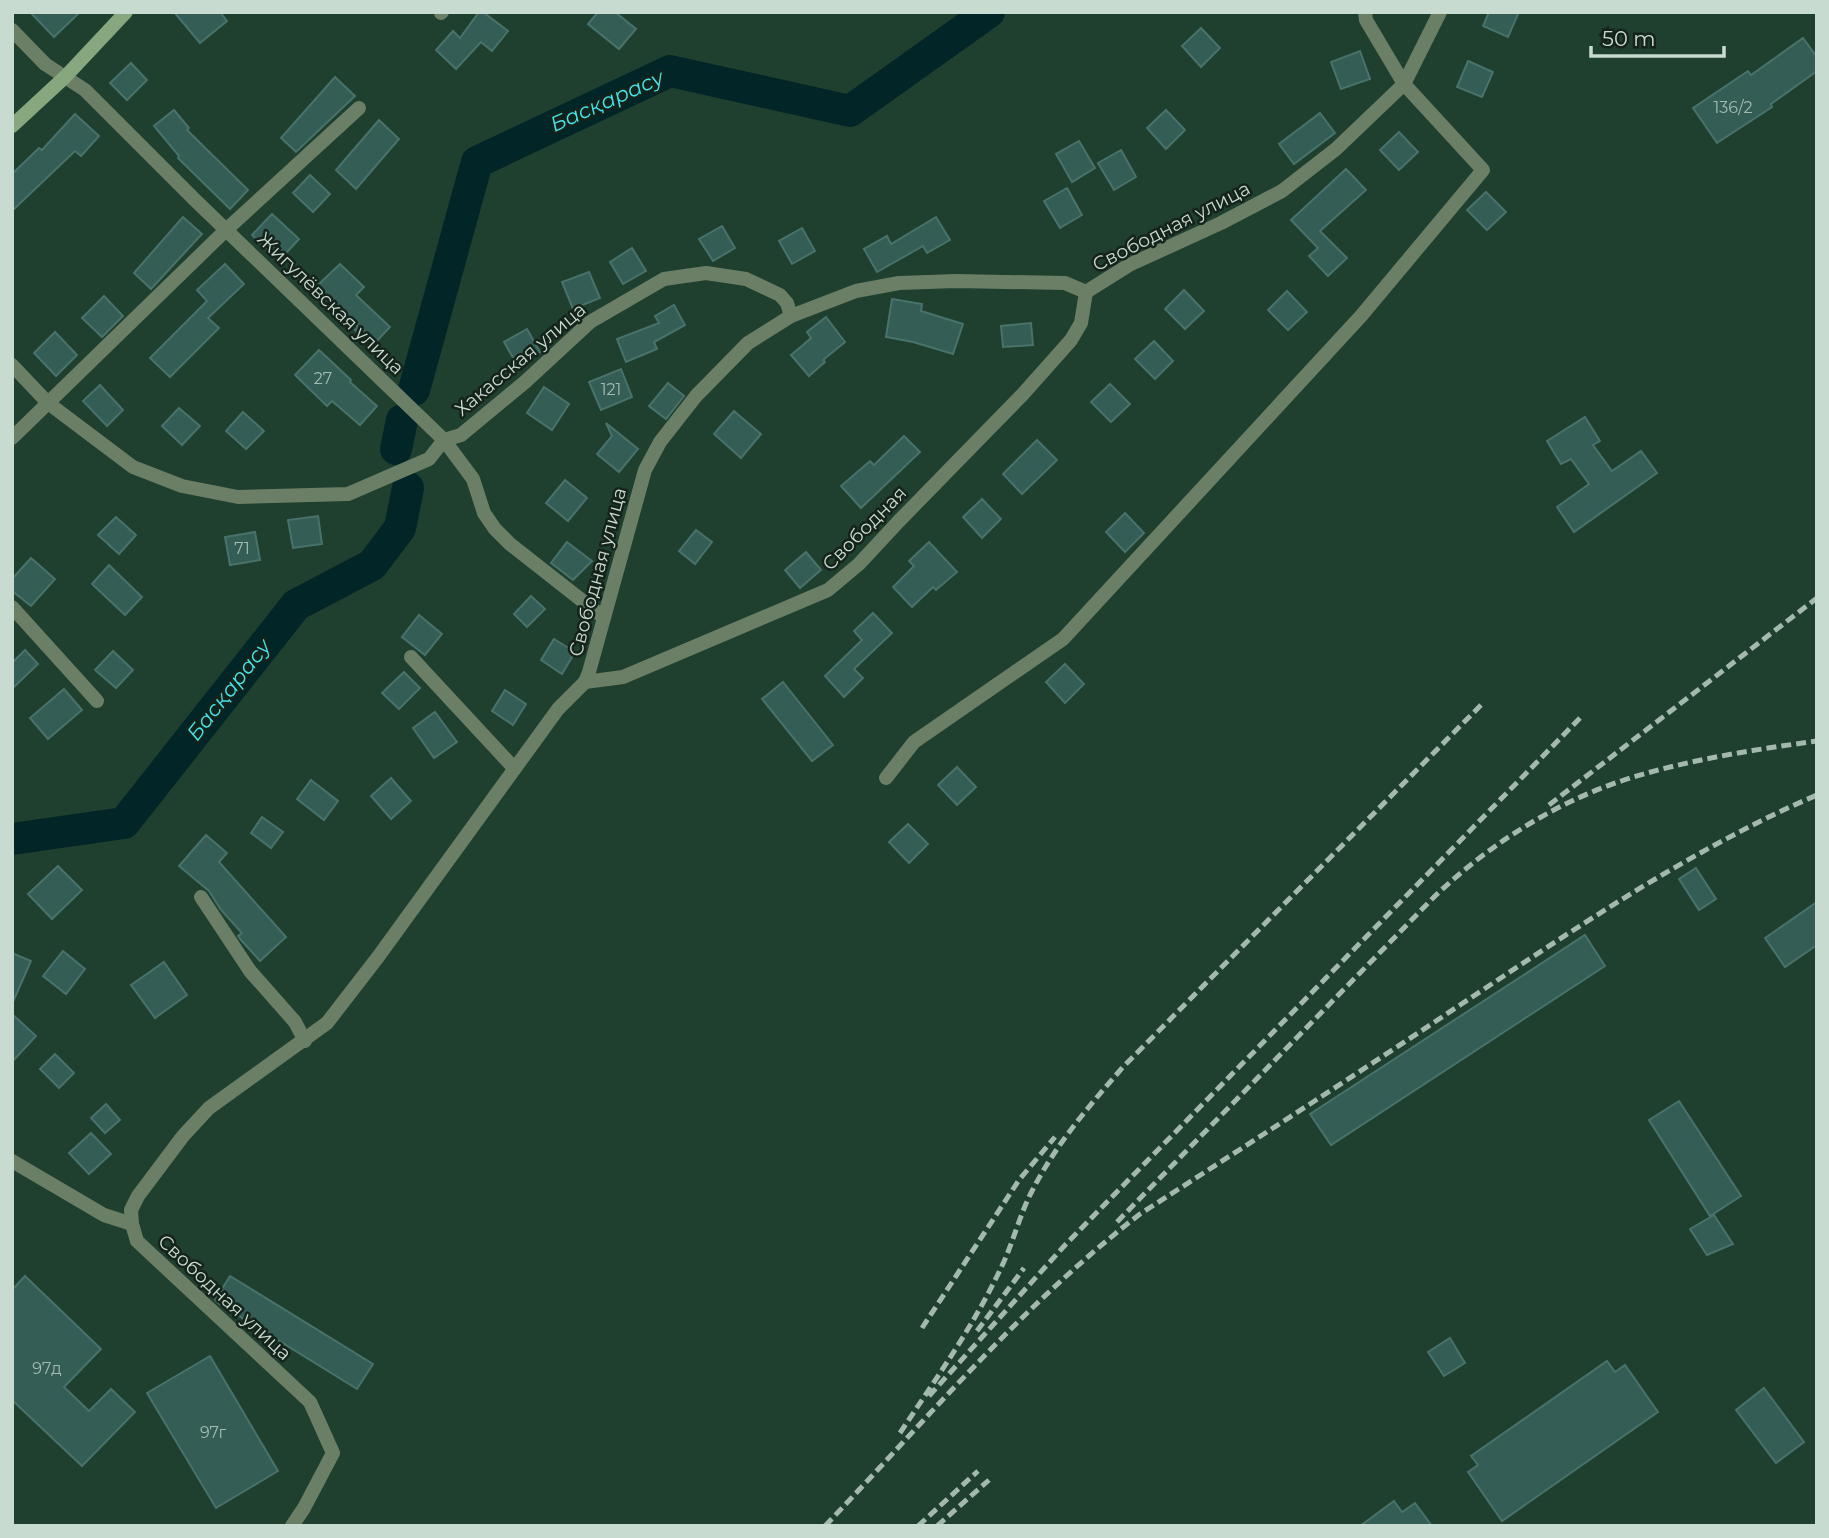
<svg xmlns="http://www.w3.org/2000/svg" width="1829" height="1538" font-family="Montserrat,sans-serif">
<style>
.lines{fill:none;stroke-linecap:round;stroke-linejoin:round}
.river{stroke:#022527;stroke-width:32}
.building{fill:#345d55;stroke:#48726a;stroke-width:2}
.street{stroke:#6b7f66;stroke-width:14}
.secondary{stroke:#87a77f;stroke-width:14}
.rail{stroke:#a3b9ad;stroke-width:5;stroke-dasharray:10 5;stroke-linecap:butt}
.labels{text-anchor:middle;stroke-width:5;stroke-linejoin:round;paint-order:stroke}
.number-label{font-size:16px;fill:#a3bcb1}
.street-label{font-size:19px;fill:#c8dbd0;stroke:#15231b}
.water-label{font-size:21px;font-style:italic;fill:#45e5ed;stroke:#15231b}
</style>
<rect width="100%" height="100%" fill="#1f3f2f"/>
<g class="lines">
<!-- river -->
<g class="river">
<path d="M 414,390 L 477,162 L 670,71 L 850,111 L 989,12"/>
<path d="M 396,449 L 402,420"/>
<path d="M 12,839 L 124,823 L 296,605 L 372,565 L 400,528 L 408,488"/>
</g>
</g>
<!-- building -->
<g class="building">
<path d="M 30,12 L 80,12 L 54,37 Z"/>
<path d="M 174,12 L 220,12 L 227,21 L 200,43 Z"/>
<path d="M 479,12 L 483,12 L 508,31 L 492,51 L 481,42 L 456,69 L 436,50 L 453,31 L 460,38 Z"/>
<path d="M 598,12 L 615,12 L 636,29 L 619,49 L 588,24 Z"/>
<path d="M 1489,12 L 1519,12 L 1508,37 L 1483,26 Z"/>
<path d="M 1201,28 L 1220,48 L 1201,67 L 1182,46 Z"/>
<path d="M 1803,38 L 1817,57 L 1817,71 L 1771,104 L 1772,107 L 1717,143 L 1693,108 L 1748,71 L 1751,75 Z"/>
<path d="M 1360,51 L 1370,79 L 1341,89 L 1331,62 Z"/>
<path d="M 1468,61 L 1493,72 L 1482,97 L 1457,87 Z"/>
<path d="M 131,63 L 147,80 L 127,100 L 110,83 Z"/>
<path d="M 335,77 L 355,96 L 296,152 L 281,138 Z"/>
<path d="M 174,110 L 189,128 L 187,130 L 248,190 L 230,209 L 178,158 L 179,156 L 154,126 Z"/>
<path d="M 1166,110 L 1185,130 L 1166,149 L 1147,128 Z"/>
<path d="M 1320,113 L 1335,133 L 1294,164 L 1279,144 Z"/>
<path d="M 75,114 L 99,136 L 81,156 L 75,151 L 12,211 L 12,174 L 39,148 L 42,150 Z"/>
<path d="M 379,120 L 399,139 L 356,189 L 336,170 Z"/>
<path d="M 1399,132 L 1418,152 L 1399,170 L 1380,150 Z"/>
<path d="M 1079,141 L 1095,168 L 1072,182 L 1056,154 Z"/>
<path d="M 1121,150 L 1136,177 L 1114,190 L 1098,163 Z"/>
<path d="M 1346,169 L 1366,190 L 1320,231 L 1347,258 L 1328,276 L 1309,256 L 1318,248 L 1291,220 Z"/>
<path d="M 310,175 L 330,194 L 313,212 L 293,193 Z"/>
<path d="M 1067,188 L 1082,215 L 1060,228 L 1044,201 Z"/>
<path d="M 1486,192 L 1506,212 L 1487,230 L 1467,210 Z"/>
<path d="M 272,214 L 299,239 L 279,261 L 252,235 Z"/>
<path d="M 183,217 L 202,234 L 151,289 L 134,273 Z"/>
<path d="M 936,217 L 950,240 L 927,253 L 923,246 L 877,272 L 864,249 L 887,236 L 891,244 Z"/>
<path d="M 722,226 L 735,248 L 713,261 L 699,239 Z"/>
<path d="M 802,228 L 815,251 L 792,264 L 779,241 Z"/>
<path d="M 632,248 L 646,271 L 623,284 L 610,262 Z"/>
<path d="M 225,264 L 244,284 L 208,318 L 219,328 L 170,377 L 150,358 L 207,301 L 197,290 Z"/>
<path d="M 340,264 L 364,287 L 356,295 L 390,327 L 372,346 L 355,330 L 358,327 L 317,286 Z"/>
<path d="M 589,272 L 600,298 L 573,309 L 562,282 Z"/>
<path d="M 1184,290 L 1204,311 L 1185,329 L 1165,309 Z"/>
<path d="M 1287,291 L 1307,312 L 1288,330 L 1268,310 Z"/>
<path d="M 104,296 L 123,316 L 102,337 L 82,318 Z"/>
<path d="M 892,299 L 922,304 L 921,311 L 963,324 L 953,354 L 913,342 L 886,337 Z"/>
<path d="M 674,305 L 685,325 L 654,342 L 657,349 L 626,362 L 617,339 L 659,323 L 655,316 Z"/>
<path d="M 826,317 L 845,342 L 823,360 L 825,362 L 809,376 L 791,355 L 811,338 L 807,332 Z"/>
<path d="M 1031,323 L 1033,345 L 1003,347 L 1001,326 Z"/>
<path d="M 527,329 L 540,352 L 517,365 L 504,342 Z"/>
<path d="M 55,332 L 77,355 L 56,376 L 34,353 Z"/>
<path d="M 1154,341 L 1173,361 L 1155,379 L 1135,359 Z"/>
<path d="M 319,350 L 351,380 L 350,382 L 377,406 L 360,425 L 332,401 L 327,406 L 295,375 Z"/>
<path d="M 621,369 L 632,397 L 601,410 L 589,382 Z"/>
<path d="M 668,383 L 684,396 L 666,419 L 649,406 Z"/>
<path d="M 1110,384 L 1130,404 L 1111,422 L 1091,402 Z"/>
<path d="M 100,385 L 123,410 L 107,426 L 83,401 Z"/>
<path d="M 544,387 L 569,404 L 552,430 L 527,413 Z"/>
<path d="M 179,408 L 200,426 L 182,445 L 162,426 Z"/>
<path d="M 734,411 L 761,434 L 741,458 L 714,434 Z"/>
<path d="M 243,412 L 264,431 L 246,449 L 226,431 Z"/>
<path d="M 1585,417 L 1600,441 L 1593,445 L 1612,471 L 1641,451 L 1657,473 L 1574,532 L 1557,507 L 1589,484 L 1571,459 L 1561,464 L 1547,441 Z"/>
<path d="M 606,423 L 638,449 L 619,472 L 597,454 L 612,436 Z"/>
<path d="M 904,436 L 920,452 L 861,508 L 841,486 L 870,461 L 874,465 Z"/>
<path d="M 1037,440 L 1057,460 L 1022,494 L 1003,474 Z"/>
<path d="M 565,480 L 587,498 L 568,521 L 546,503 Z"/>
<path d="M 982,499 L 1001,519 L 982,538 L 963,517 Z"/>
<path d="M 1125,513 L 1144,533 L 1125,552 L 1106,532 Z"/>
<path d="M 318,516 L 322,544 L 293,548 L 288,520 Z"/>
<path d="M 116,517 L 136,535 L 119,554 L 98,535 Z"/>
<path d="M 696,530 L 712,542 L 695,564 L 679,551 Z"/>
<path d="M 255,532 L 260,560 L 230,565 L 225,537 Z"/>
<path d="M 567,542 L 592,561 L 573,580 L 551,563 Z"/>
<path d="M 929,542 L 957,572 L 936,590 L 933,587 L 912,607 L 893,587 L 914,566 L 909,561 Z"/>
<path d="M 806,552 L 821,570 L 800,588 L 785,570 Z"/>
<path d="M 31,558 L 55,579 L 31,606 L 12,591 L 12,579 Z"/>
<path d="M 109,565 L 142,597 L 125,615 L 92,584 Z"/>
<path d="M 531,596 L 545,609 L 527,627 L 514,614 Z"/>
<path d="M 873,613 L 892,633 L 854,669 L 863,678 L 844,697 L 825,676 L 862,640 L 854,631 Z"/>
<path d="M 419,615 L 442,634 L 425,655 L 402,637 Z"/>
<path d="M 554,639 L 575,652 L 562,674 L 541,660 Z"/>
<path d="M 25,650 L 38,664 L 12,689 L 12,663 Z"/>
<path d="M 113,651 L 133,670 L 116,688 L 95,670 Z"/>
<path d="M 1065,664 L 1084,684 L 1065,703 L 1046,682 Z"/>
<path d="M 404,672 L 420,688 L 399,709 L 382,693 Z"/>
<path d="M 783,682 L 833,745 L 812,761 L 762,699 Z"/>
<path d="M 64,689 L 82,710 L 48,739 L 30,718 Z"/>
<path d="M 505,690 L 526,704 L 513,725 L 492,711 Z"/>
<path d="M 435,712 L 457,742 L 434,758 L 413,728 Z"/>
<path d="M 957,767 L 976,787 L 957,805 L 938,785 Z"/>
<path d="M 391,778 L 411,801 L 391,819 L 371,796 Z"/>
<path d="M 311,780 L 338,801 L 324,820 L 297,799 Z"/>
<path d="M 262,817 L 283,832 L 271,848 L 251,833 Z"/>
<path d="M 908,824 L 928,844 L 909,863 L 889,842 Z"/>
<path d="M 206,835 L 227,853 L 219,862 L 286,937 L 260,961 L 241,940 L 238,936 L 242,933 L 221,910 L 209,891 L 179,866 Z"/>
<path d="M 58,866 L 82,890 L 52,919 L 28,894 Z"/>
<path d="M 1696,868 L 1716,899 L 1699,910 L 1679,879 Z"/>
<path d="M 1817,902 L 1817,945 L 1785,967 L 1765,938 Z"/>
<path d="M 1585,935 L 1605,966 L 1331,1145 L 1310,1114 Z"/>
<path d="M 63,951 L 85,969 L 66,994 L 43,976 Z"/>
<path d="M 12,953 L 31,961 L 12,1004 Z"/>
<path d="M 164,962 L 187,995 L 155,1018 L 131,985 Z"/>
<path d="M 12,1014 L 36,1036 L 12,1062 Z"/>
<path d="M 55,1054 L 74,1073 L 59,1088 L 40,1069 Z"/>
<path d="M 1679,1101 L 1741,1196 L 1710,1216 L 1649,1120 Z"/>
<path d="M 106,1104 L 120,1120 L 105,1133 L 91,1118 Z"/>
<path d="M 91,1133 L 111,1154 L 89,1174 L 69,1153 Z"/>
<path d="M 1714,1215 L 1733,1244 L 1707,1255 L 1690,1229 Z"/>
<path d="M 25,1276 L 101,1349 L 64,1387 L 89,1411 L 111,1389 L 135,1412 L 82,1466 L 12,1400 L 12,1290 Z"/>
<path d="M 230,1276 L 373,1364 L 357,1389 L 218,1303 L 215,1300 Z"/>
<path d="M 1450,1338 L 1465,1363 L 1444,1376 L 1428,1352 Z"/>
<path d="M 210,1356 L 278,1471 L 216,1508 L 147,1393 Z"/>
<path d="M 1607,1361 L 1615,1372 L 1625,1365 L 1658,1412 L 1502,1521 L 1468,1472 L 1478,1465 L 1471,1456 Z"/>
<path d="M 1764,1388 L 1804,1442 L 1776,1463 L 1736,1410 Z"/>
<path d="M 1394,1501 L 1402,1512 L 1415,1503 L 1432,1526 L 1360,1526 Z"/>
</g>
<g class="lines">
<!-- street -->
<g class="street">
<path d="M 441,13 L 442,12"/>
<path d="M 12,30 L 45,64 L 85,90 L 196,201 L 444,440 L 473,479 L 484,513 L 495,529 L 510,544 L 603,617"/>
<path d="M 1086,292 L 1129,265 L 1221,223 L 1282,191 L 1336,149 L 1404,84 L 1440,12"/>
<path d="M 12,365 L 48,403 L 133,467 L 182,486 L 238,497 L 348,494 L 429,459 L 444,440 L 461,435 L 525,382 L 590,322 L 664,279 L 706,273 L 746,279 L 780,295 L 787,303 L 791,316"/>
<path d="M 12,438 L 227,229 L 359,108"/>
<path d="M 12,607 L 97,701"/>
<path d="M 411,657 L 514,768"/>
<path d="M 585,682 L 623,677 L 828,590 L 859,564 L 898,522 L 1023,394 L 1071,340 L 1081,323 L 1086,292"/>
<path d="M 886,778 L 914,742 L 1063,639 L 1361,316 L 1483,170 L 1404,84 L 1366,20 L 1365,12"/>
<path d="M 201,897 L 250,971 L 295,1022 L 305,1041"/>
<path d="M 12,1161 L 104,1215 L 132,1224"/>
<path d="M 292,1526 L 304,1508 L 333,1453 L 310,1402 L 137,1241 L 132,1224 L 131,1210 L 138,1196 L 183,1136 L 209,1108 L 327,1023 L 378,957 L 558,709 L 585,682 L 589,672 L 645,470 L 660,442 L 696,396 L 748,343 L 791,316 L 856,291 L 899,283 L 956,281 L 1065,283 L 1086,292"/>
</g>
<!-- secondary -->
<path class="secondary" d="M 12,126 L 65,77 L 126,12"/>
<!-- rail -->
<g class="rail">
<path d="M 1549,805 L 1817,598"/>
<path d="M 1117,1222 L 1435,896 C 1489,845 1552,804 1624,780 C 1686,760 1752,750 1817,741"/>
<path d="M 922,1328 L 1019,1180 L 1055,1137"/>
<path d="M 977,1331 L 1024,1268"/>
<path d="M 929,1396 L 1066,1244 L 1583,715"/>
<path d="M 900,1433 C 935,1380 973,1327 1000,1270 C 1013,1244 1019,1216 1032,1191 C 1056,1144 1089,1106 1123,1067 L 1483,703"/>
<path d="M 825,1526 C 927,1419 1022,1305 1140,1214 C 1247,1145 1354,1076 1460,1005 C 1575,929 1689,850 1817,795"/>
<path d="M 918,1526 L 978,1471"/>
<path d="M 937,1526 L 989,1480"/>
</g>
</g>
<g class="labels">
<!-- number labels -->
<g class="number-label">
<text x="1733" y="113">136/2</text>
<text x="323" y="384">27</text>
<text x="611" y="395">121</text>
<text x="242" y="554">71</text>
<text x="47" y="1374">97д</text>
<text x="213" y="1438">97г</text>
</g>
<!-- street labels -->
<g class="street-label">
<text transform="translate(1171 226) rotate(-27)" y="7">Свободная улица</text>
<text transform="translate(331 303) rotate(44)" y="7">Жигулёвская улица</text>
<text transform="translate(520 359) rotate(-40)" y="7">Хакасская улица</text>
<text transform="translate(864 528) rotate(-45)" y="7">Свободная</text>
<text transform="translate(597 572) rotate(-75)" y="7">Свободная улица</text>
<text transform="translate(225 1297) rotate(43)" y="7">Свободная улица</text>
</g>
<!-- water labels -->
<g class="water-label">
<text transform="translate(607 101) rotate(-24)" y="7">Басқарасу</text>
<text transform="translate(229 690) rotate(-52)" y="7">Басқарасу</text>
</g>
</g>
<!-- border -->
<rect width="1829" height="1538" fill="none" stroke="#c8dbd0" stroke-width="28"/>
<!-- scale -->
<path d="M1591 46v10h133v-10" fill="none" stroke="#c8dbd0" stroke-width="3.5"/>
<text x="1602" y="46" font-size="21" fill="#c8dbd0" stroke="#15231b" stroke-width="5" paint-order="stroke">50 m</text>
</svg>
